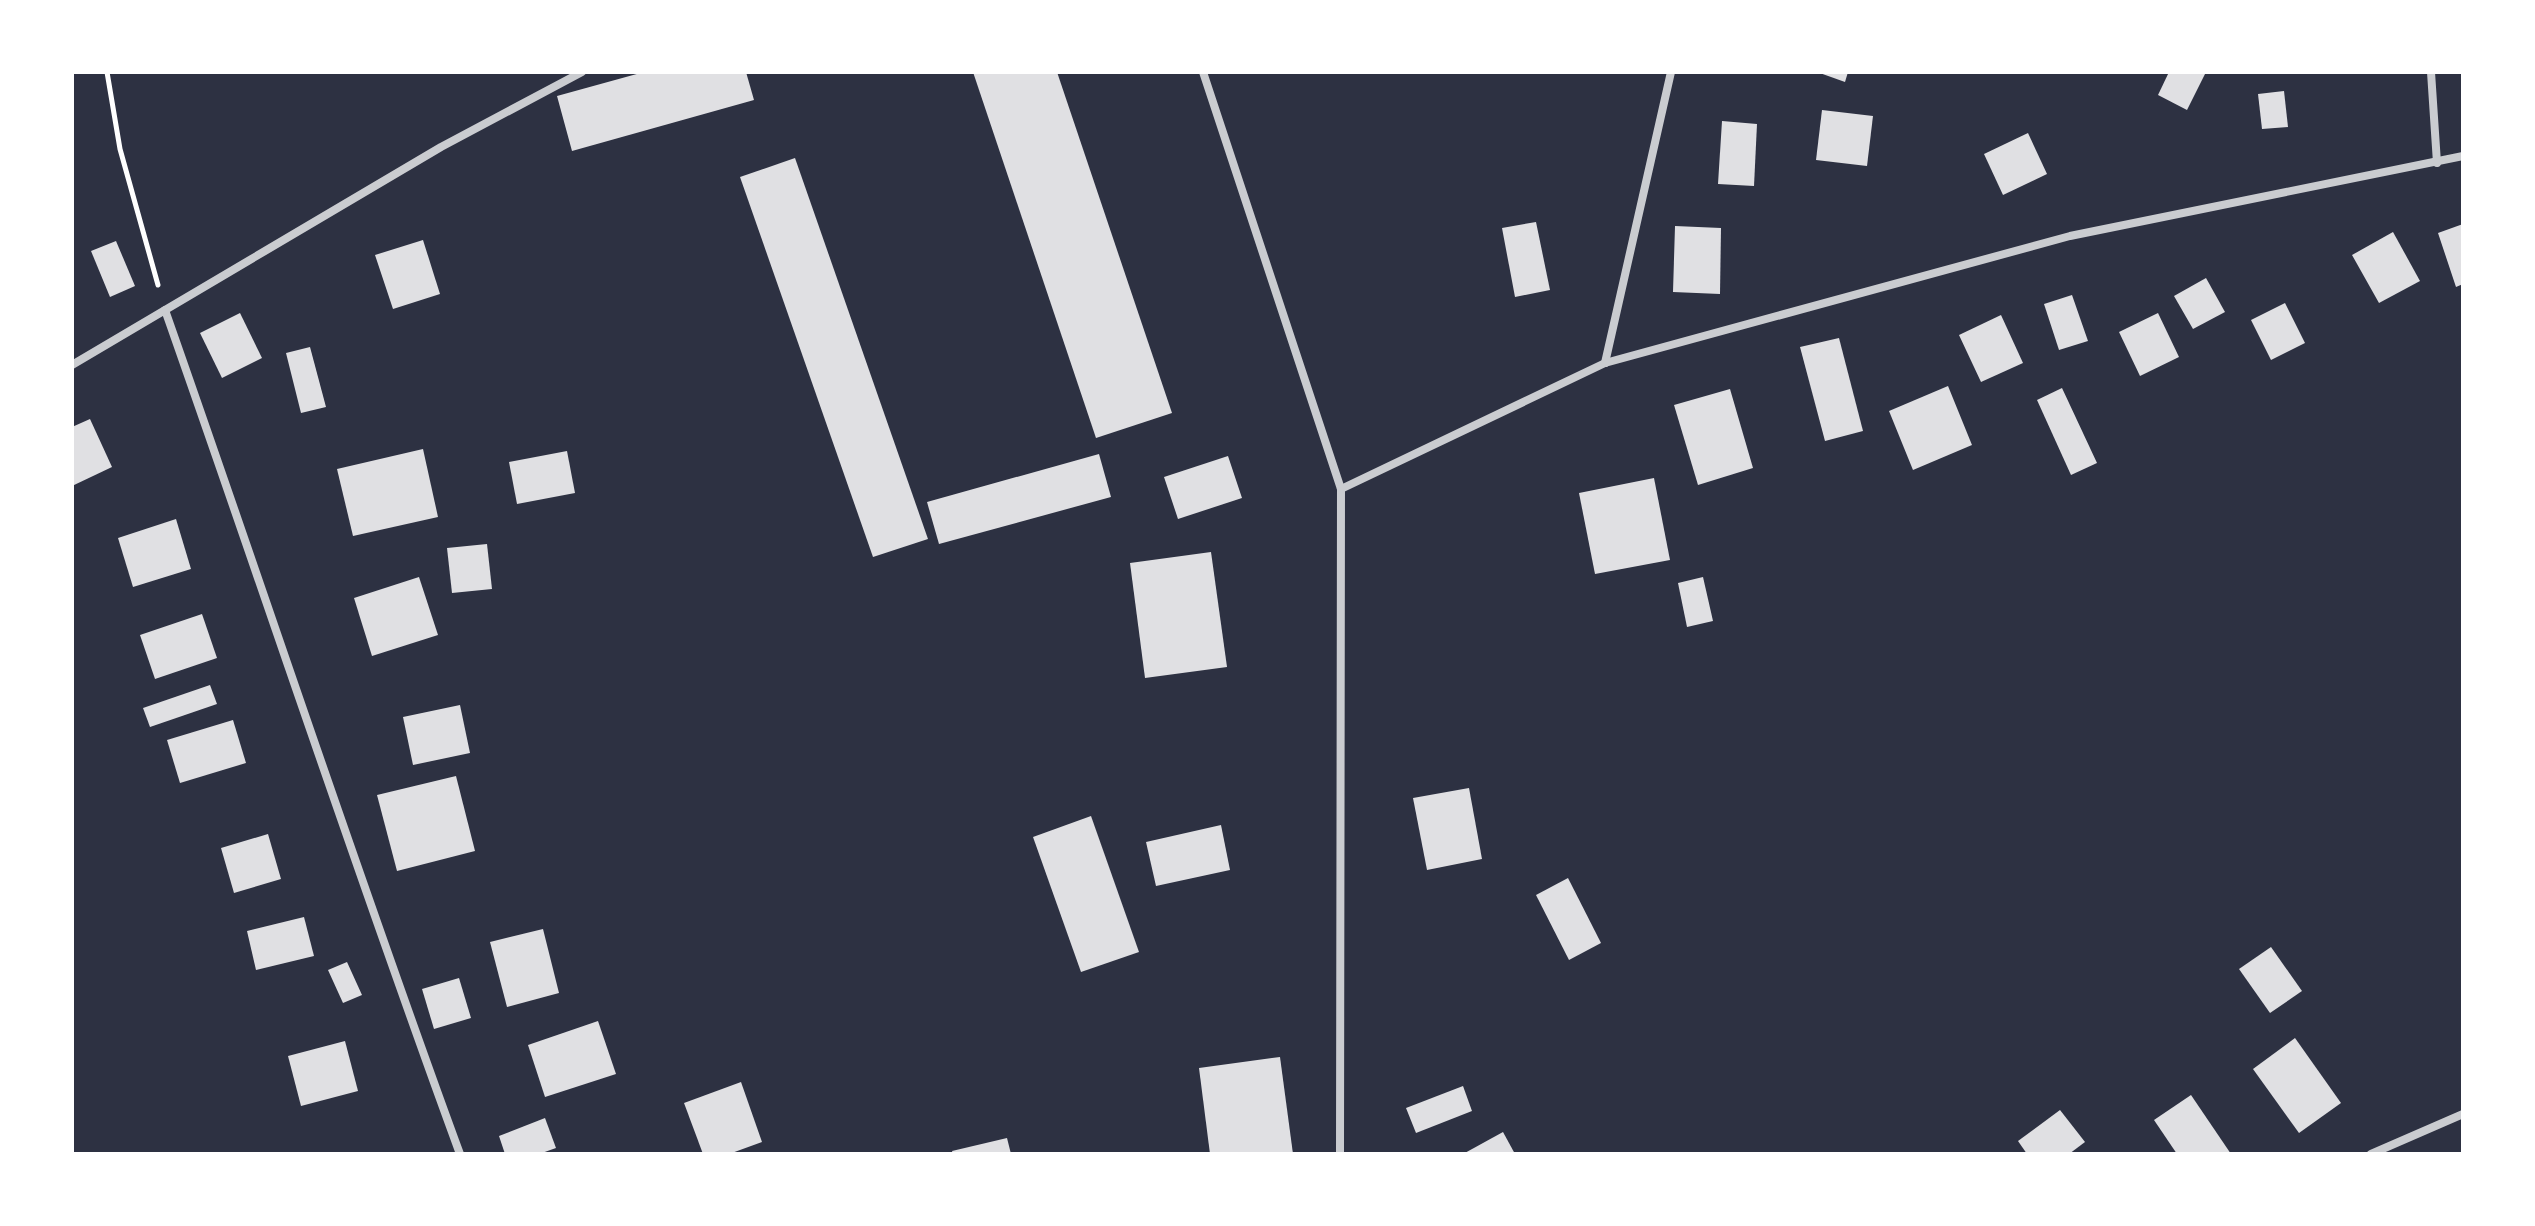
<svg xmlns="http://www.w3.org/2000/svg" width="2535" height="1226" font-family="Ubuntu,sans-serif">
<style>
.building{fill:#e0e0e3}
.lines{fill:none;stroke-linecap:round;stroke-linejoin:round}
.path{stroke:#fff;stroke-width:5}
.minor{stroke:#caccd0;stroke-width:8}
</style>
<rect width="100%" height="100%" fill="#2d3142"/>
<!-- building -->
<g class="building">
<path d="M 644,72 L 746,72 L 754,100 L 572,151 L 557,96 Z"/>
<path d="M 973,72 L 1057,72 L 1172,413 L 1096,438 Z"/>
<path d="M 1817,72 L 1848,72 L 1845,82 Z"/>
<path d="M 2169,72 L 2206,72 L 2187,110 L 2158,95 Z"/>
<path d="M 2284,91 L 2288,127 L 2262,129 L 2258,94 Z"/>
<path d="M 1822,110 L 1873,116 L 1867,166 L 1816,160 Z"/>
<path d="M 1722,121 L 1757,124 L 1754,186 L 1718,184 Z"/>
<path d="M 2028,133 L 2047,174 L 2003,195 L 1984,154 Z"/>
<path d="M 795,158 L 928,539 L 873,557 L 740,177 Z"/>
<path d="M 1536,222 L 1550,290 L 1515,297 L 1502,228 Z"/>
<path d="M 2463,224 L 2463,284 L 2456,287 L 2438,233 Z"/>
<path d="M 1675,226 L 1721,228 L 1720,294 L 1673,292 Z"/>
<path d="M 2393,232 L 2420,281 L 2379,303 L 2352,255 Z"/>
<path d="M 423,240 L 440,294 L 393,309 L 375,255 Z"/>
<path d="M 116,241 L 135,286 L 110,297 L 91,251 Z"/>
<path d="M 2206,278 L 2225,312 L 2193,329 L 2174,296 Z"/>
<path d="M 2072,295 L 2088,341 L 2059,350 L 2044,304 Z"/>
<path d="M 2285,303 L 2305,343 L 2271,360 L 2251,320 Z"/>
<path d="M 240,313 L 262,358 L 222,378 L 200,333 Z"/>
<path d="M 2158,313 L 2179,357 L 2140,376 L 2119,332 Z"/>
<path d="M 2001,315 L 2023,363 L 1981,382 L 1959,335 Z"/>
<path d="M 1839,338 L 1863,431 L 1825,441 L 1800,347 Z"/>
<path d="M 310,347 L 326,407 L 301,413 L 286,353 Z"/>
<path d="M 1948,386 L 1972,445 L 1913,470 L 1889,411 Z"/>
<path d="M 2062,388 L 2097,463 L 2071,475 L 2037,400 Z"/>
<path d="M 1730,389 L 1753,468 L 1698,485 L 1674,405 Z"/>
<path d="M 90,419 L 112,467 L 72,486 L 72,427 Z"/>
<path d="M 423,449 L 438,517 L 353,536 L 337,469 Z"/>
<path d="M 567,451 L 575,493 L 517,504 L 509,462 Z"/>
<path d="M 1099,454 L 1111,497 L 939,544 L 927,502 Z"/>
<path d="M 1228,456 L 1242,498 L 1178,519 L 1164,477 Z"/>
<path d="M 1654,478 L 1670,560 L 1595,574 L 1579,493 Z"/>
<path d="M 176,519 L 191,569 L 133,587 L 118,538 Z"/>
<path d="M 487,544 L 492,589 L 452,593 L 447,548 Z"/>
<path d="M 1211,552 L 1227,667 L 1145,678 L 1130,563 Z"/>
<path d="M 419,577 L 438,635 L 372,656 L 354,598 Z"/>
<path d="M 1703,577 L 1713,621 L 1687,627 L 1678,583 Z"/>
<path d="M 202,614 L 217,658 L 155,679 L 140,635 Z"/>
<path d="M 210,685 L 217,704 L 150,727 L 143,708 Z"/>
<path d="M 460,705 L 470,753 L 413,765 L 403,717 Z"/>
<path d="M 233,720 L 246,763 L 180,783 L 167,740 Z"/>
<path d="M 456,776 L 475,851 L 397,871 L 377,795 Z"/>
<path d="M 1469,788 L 1482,859 L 1427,870 L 1413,798 Z"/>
<path d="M 1091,816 L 1139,952 L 1081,972 L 1033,837 Z"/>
<path d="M 1221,825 L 1230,870 L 1156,886 L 1146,842 Z"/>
<path d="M 268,834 L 281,879 L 234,893 L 221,848 Z"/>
<path d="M 1568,878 L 1601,943 L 1569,960 L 1536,895 Z"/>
<path d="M 304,917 L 314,956 L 256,970 L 247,931 Z"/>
<path d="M 543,929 L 559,993 L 507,1007 L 490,942 Z"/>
<path d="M 2271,947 L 2302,991 L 2270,1013 L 2239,969 Z"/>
<path d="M 347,962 L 362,995 L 343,1003 L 328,970 Z"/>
<path d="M 459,978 L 471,1018 L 434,1029 L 422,989 Z"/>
<path d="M 598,1021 L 616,1074 L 545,1097 L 528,1045 Z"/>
<path d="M 2295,1038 L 2341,1103 L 2299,1133 L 2253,1069 Z"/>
<path d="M 345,1041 L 358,1091 L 301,1106 L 288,1056 Z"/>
<path d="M 1280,1057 L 1293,1154 L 1210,1154 L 1199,1068 Z"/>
<path d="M 741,1082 L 762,1142 L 729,1154 L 703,1154 L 684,1103 Z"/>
<path d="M 1463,1086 L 1472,1111 L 1416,1133 L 1406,1108 Z"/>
<path d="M 2191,1095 L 2231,1154 L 2177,1154 L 2154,1120 Z"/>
<path d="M 2060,1110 L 2085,1142 L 2069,1154 L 2027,1154 L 2018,1141 Z"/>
<path d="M 545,1118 L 556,1148 L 539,1154 L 505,1154 L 499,1136 Z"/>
<path d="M 1503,1132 L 1515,1154 L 1463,1154 Z"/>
<path d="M 1007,1138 L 1011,1154 L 953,1154 L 952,1151 Z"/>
</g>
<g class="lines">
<!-- path -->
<path class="path" d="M 107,72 L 120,149 L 158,285"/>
<!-- minor -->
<g class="minor">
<path d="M 1203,72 L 1341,489 L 1340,1154"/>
<path d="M 2431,72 L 2437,163"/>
<path d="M 165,310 C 264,591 357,874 460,1154"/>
<path d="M 1605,363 L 1671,72"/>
<path d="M 72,365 L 441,147 L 582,72"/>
<path d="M 1341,489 L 1605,363 L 2070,236 L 2463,156"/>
<path d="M 2371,1154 L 2463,1114"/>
</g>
</g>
<!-- border -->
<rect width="2535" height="1226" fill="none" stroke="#ffffff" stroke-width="148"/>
</svg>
